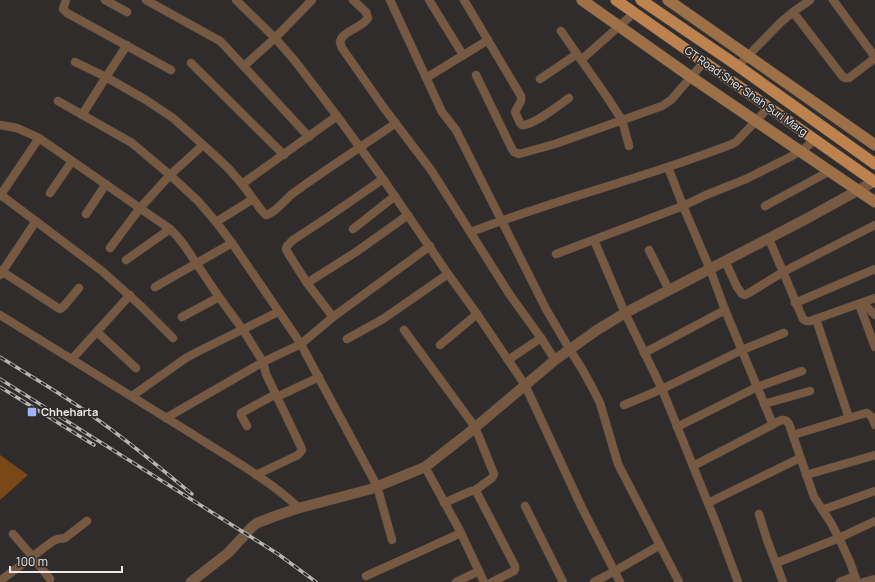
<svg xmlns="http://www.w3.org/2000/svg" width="875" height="582" font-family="Manrope,sans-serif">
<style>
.green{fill:#794816}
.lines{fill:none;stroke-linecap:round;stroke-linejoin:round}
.minor-casing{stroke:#494746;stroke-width:9}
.tertiary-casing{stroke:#494746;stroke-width:11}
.secondary-casing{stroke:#494746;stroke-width:12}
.primary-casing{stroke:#494746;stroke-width:12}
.minor{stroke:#765940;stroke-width:8}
.tertiary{stroke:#765940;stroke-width:10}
.secondary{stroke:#9e7048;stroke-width:11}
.primary{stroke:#bd824d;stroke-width:11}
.rail-casing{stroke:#b7b5b4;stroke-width:3.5}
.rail{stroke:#2f2c2b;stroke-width:2;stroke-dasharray:6;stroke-linecap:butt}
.poi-dot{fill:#9fb3fd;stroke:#2f2c2b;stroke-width:1.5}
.labels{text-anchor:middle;stroke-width:3.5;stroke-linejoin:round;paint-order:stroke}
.street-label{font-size:11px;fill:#ebeae9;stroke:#2f2c2b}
.poi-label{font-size:11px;font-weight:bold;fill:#ebeae9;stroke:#2f2c2b;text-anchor:start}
</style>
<rect width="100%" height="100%" fill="#2f2c2b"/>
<!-- green -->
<path class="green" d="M 0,455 L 28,475 L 0,500 Z"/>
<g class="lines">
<!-- minor casing -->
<g class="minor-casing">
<g id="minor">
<path d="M 66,0 L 63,9 L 67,13 L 171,70"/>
<path d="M 105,0 L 127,12"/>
<path d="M 146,0 L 220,41 L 224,45 L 309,137"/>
<path d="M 236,0 L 275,38 L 295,61 L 337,116 L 383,179 L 448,274 L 477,314 L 525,385 L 582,508 L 620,582"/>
<path d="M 353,0 L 366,12 L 368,18 C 361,29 343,30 340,42 L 342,48 L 384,108 L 431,170 L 510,295 L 541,338 L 555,360"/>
<path d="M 390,0 L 442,112 L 456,130 L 546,309 L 570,350 L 582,369 L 593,389 L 600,403 L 618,464 L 679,582"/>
<path d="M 429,0 L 463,55"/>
<path d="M 464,0 L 521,96 L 521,101 L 515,112 L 520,123 L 522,125 C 533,126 559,105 569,98"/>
<path d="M 810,0 L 793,12 L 843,77 L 845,78 L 849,78 L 875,58"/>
<path d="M 833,0 L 875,57"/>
<path d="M 561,31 L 607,97 L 622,120 L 629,146"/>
<path d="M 581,60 L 634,13"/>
<path d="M 75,62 L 106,77 L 127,45"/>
<path d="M 191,63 L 284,155"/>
<path d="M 244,66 L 275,38 L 312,0"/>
<path d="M 738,66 L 781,22 L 793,12"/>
<path d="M 476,75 L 512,149 L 514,152 L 519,154 L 555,144 L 662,106 L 671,100 L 704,62"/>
<path d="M 426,78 L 488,40"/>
<path d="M 540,79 L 577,54"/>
<path d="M 58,101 L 132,143 L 170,175 L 198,201 L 216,222 L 232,243 L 301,344 L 305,352 L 377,486 L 392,540"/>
<path d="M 82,115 L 106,77 L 146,100 L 173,118 L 211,152 L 228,168 L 242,184 L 262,211 L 266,215 C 275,213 285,200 292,194 C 326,169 361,147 396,123"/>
<path d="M 0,125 L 17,128 L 39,138 L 170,229 L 177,236 L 184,245 L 219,297 L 243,330 L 263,362 L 266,374 L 301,447 L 302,450 L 298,455 L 256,475"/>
<path d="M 668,167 L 683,206 L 710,269 L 725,310 L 771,420 L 772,425"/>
<path d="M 242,184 L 337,116"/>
<path d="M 50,193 L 72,161"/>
<path d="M 1,195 L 102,271 L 142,307 L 173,338"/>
<path d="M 0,196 L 39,138"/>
<path d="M 765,206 L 830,171"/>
<path d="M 86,214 L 106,184"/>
<path d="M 216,222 L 253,199"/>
<path d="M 353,229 L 395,196"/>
<path d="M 471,232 C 556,199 646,178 732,144 L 736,142 L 769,107"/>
<path d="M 769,239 L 803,319 L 806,321 L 810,321 L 875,298"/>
<path d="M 594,240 L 625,313 L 662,389 L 718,528 L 738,582"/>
<path d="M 110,248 L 140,208 L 170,175 L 203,145"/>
<path d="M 649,250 L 669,290"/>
<path d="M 556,254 L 683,206 L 706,195 L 746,179 L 790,157 L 801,151 L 815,140"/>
<path d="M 126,260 L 170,229"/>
<path d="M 725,261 L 737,287 L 742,294 L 745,295 L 749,293 L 783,272 L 875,225"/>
<path d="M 0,270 L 58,308 L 60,309 L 64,306 L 79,288"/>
<path d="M 0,275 L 36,221"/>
<path d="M 307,283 L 356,252 L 408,215"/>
<path d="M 155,287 L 232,243"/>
<path d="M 795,303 L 875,269"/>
<path d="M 863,303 L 875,315"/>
<path d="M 859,304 L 875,347"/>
<path d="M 0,315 C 63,354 126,393 189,432 C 226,456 267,478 299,508"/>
<path d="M 182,317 L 219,297"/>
<path d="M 333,317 L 307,283 L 288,253 L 286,249 L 287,246 L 293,240 L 328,217 L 383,179"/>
<path d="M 816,319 L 849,418"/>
<path d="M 404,330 L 475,427 L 494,474 L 492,478 L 474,491"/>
<path d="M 97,332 L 136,368"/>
<path d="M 347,339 L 383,319 L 448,274"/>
<path d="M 440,345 L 477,314"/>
<path d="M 644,353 L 725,310"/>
<path d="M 72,359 L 130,295"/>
<path d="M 508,360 L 541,338"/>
<path d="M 132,396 L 186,358 L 199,351 L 278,312"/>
<path d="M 277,397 L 319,377"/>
<path d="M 764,404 L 810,391"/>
<path d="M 624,405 L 662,389 L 742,350 L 784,333"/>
<path d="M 166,418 L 263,362 L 301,344 L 333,317 L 430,246"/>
<path d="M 247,426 L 241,415 L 241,413 L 276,394"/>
<path d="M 677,427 L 757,387 L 802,371"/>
<path d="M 793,435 L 849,418 L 866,413 L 867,413 L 872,417 L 875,425"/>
<path d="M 693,466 L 772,425 C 778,422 784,416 789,424 L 814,497 L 831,523 L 839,538 L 850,562 L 857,582"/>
<path d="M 425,467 L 459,529 L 484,582"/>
<path d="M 806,475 L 875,455"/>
<path d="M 444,503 L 471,491 L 474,491 L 477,493 L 515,566 L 515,569 L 514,571 L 492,582"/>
<path d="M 708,503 L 800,458"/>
<path d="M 525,506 L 563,582"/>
<path d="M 822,510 L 875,491"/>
<path d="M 759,514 L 767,540 L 783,582"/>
<path d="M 13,534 L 32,556 L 50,579"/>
<path d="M 776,563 L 839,538 L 875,521"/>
<path d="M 366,576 L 461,533"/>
<path d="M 0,581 L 53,541 L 58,539 L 65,538 L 87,521"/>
<path d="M 456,582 L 479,571"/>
<path d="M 594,582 L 615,571 L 660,545"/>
<path d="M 840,582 L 855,576"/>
<path d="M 864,582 L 875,579"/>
</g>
</g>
<!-- tertiary casing -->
<g class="tertiary-casing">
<path id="tertiary" d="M 191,582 L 228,553 L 252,527 L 257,523 L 278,515 L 299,508 L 371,489 L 425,467 L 466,435 L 555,360 L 597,330 L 625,313 L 806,219 L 875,181"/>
</g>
<!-- secondary casing -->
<g class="secondary-casing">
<g id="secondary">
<path d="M 582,0 L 691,77 L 875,202"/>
<path d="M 668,0 L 875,145"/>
</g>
</g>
<!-- primary casing -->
<g class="primary-casing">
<g id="primary">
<path d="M 616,0 L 875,182"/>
<path d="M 641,0 L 738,66 L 875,164"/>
</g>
</g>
<!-- minor -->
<use href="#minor" class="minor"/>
<!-- tertiary -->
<use href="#tertiary" class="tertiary"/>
<!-- secondary -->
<use href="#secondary" class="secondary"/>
<!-- primary -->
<use href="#primary" class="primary"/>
<!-- rail casing -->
<g class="rail-casing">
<g id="rail">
<path d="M 0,357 C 33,378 67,397 98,420 C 131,443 161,469 192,494"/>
<path d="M 0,379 L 278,554 L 316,582"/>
<path d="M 0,387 L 94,445"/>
</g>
</g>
<!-- rail -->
<use href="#rail" class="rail"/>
</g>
<!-- markers -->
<rect class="poi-dot" x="27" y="407" width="10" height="10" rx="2"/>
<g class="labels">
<!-- street labels -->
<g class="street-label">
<text transform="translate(746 91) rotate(35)" y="4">GT Road;Sher Shah Suri Marg</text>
</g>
<!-- poi labels -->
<g class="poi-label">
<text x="41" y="416">Chheharta</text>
</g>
</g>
<!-- scale -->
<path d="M10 566v6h112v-6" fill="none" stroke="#ebeae9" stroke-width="2"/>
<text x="16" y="566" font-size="12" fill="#ebeae9" stroke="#2f2c2b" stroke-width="3" paint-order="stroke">100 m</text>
</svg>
